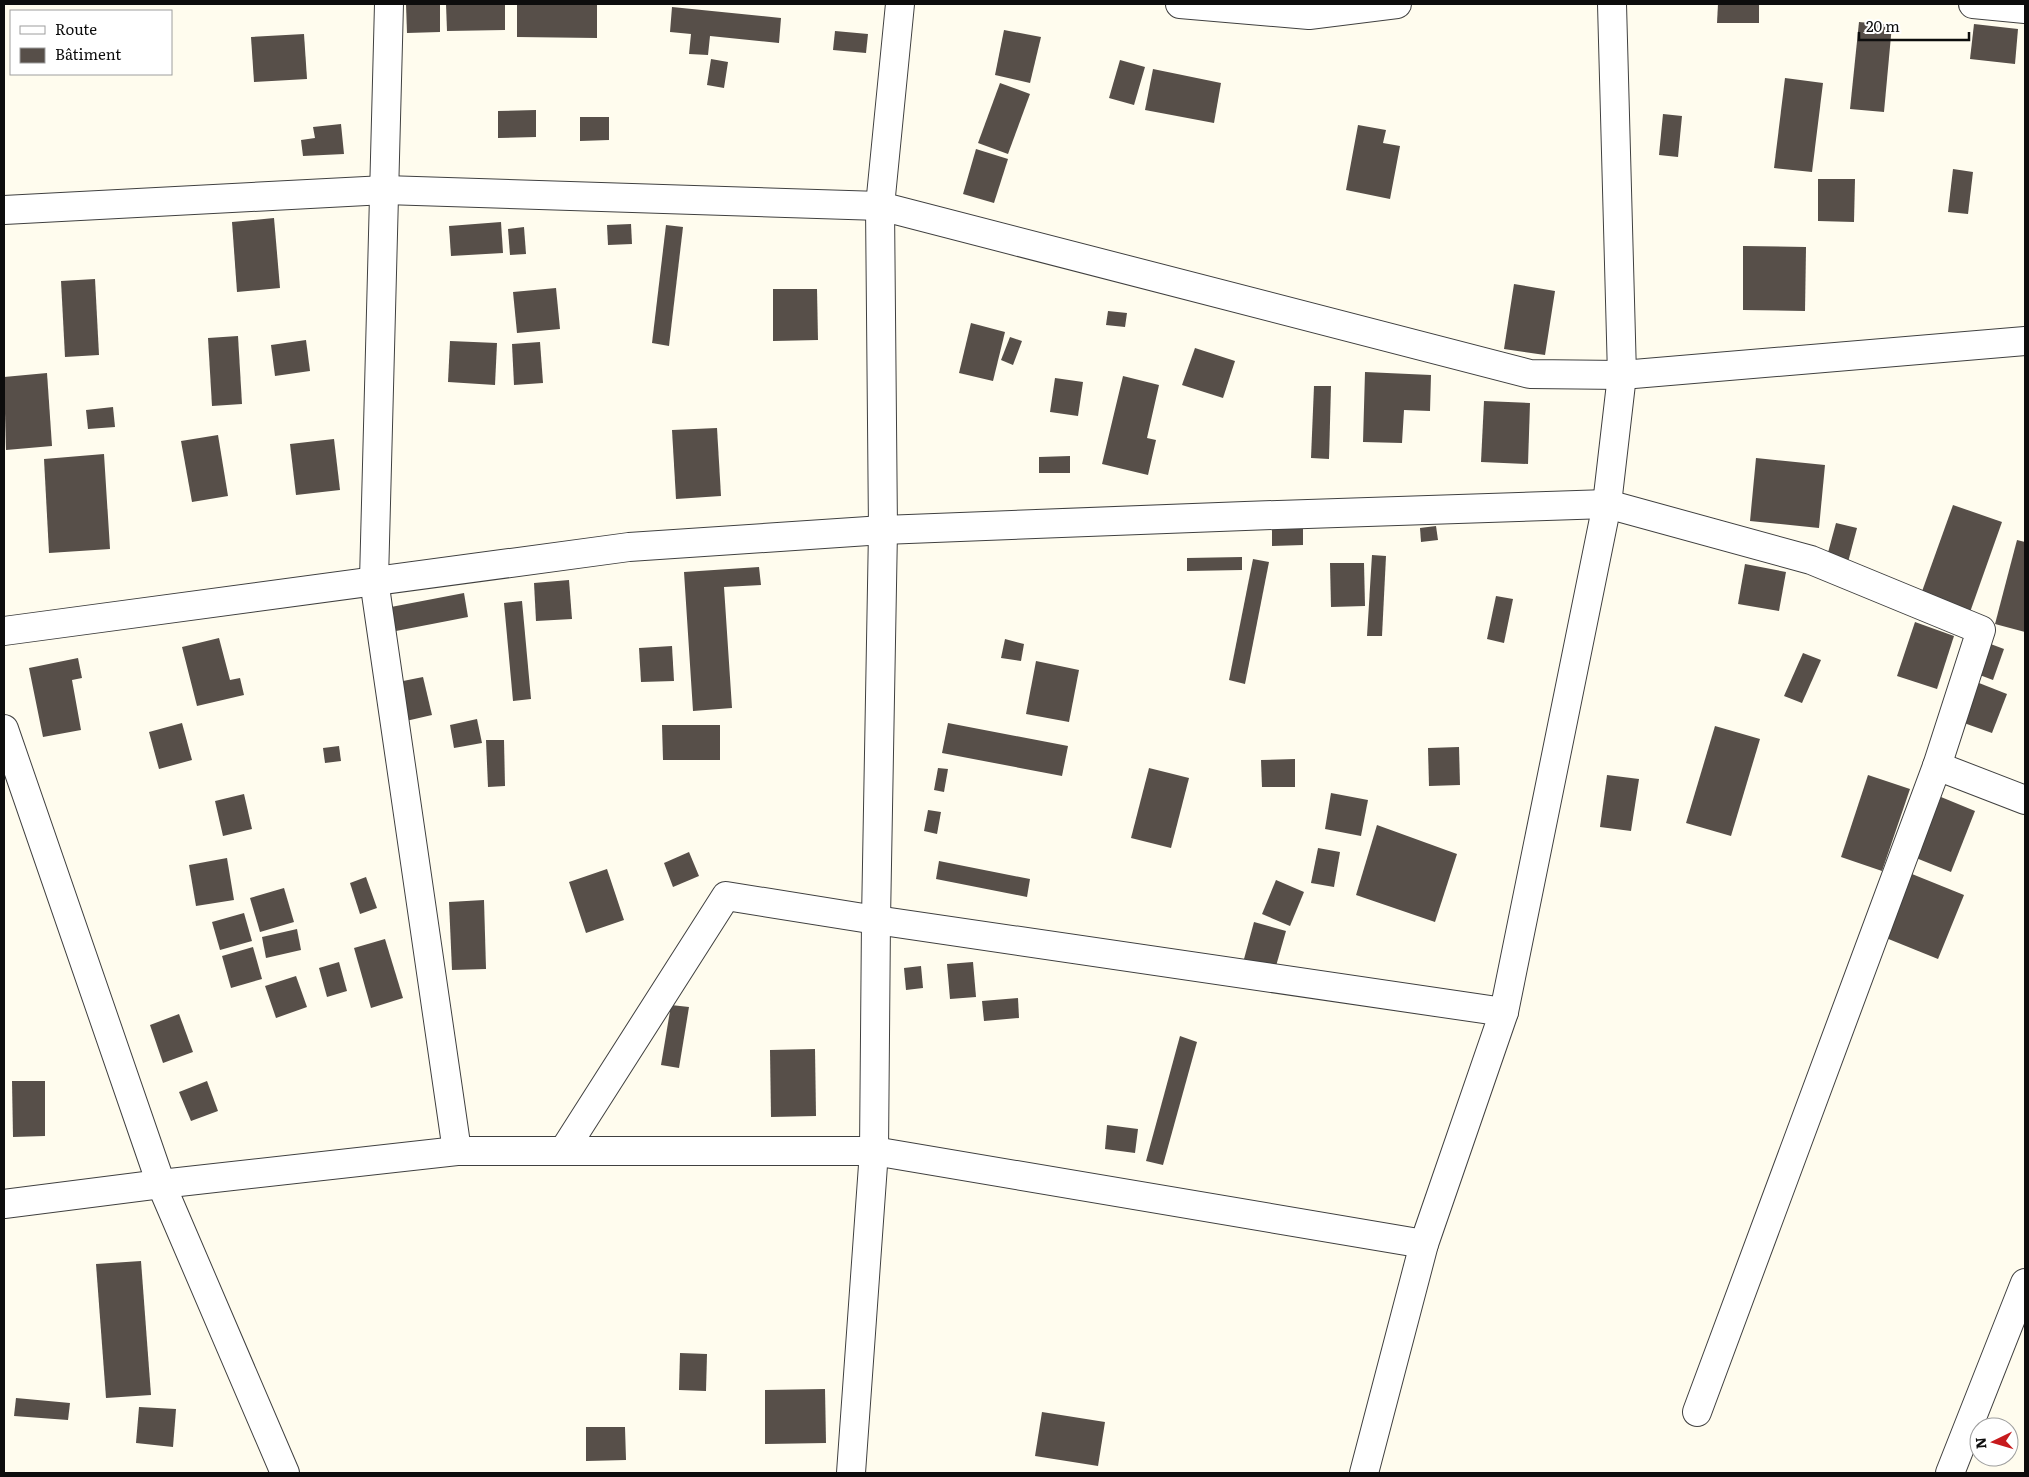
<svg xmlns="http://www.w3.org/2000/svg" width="2029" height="1477" font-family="Literata,serif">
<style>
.building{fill:#574f49}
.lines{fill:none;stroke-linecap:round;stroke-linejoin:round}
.minor-casing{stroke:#404040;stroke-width:30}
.minor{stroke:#fff;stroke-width:28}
</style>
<rect width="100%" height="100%" fill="#fffcee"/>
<!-- building -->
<g class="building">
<path d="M 406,4 L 440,4 L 440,32 L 407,33 Z"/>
<path d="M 446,4 L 505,4 L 505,30 L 447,31 Z"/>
<path d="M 517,4 L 597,4 L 597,38 L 517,37 Z"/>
<path d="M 1718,4 L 1759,4 L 1759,23 L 1717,23 Z"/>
<path d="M 672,7 L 781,18 L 779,43 L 710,36 L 708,55 L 689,54 L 691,34 L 670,32 Z"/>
<path d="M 1859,22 L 1892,25 L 1884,112 L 1850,109 Z"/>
<path d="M 1974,24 L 2018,29 L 2015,64 L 1970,59 Z"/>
<path d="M 1004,30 L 1041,37 L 1030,83 L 995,75 Z"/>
<path d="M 835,31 L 868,34 L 866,53 L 833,50 Z"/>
<path d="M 304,34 L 307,79 L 254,82 L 251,37 Z"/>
<path d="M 711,59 L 728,62 L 724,88 L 707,85 Z"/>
<path d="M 1120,60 L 1145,67 L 1134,105 L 1109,98 Z"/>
<path d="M 1153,69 L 1221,83 L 1214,123 L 1145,110 Z"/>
<path d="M 1785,78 L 1823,83 L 1812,172 L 1774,168 Z"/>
<path d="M 1000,83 L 1030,94 L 1008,154 L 978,143 Z"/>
<path d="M 536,110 L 536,137 L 498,138 L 498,111 Z"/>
<path d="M 1663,114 L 1682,116 L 1678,157 L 1659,155 Z"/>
<path d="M 580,117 L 609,117 L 609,140 L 580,141 Z"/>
<path d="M 341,124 L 344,154 L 303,156 L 301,140 L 315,138 L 313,127 Z"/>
<path d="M 1358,125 L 1386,130 L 1383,143 L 1400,146 L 1390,199 L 1346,190 Z"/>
<path d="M 976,149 L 1008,159 L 994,203 L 963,194 Z"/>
<path d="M 1953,169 L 1973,172 L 1968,214 L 1948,212 Z"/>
<path d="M 1818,179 L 1855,179 L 1854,222 L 1818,221 Z"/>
<path d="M 274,218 L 280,288 L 237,292 L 232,222 Z"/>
<path d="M 501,222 L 503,253 L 451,256 L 449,226 Z"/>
<path d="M 631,224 L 632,244 L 608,245 L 607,225 Z"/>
<path d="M 666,225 L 683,227 L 669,346 L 652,343 Z"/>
<path d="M 524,227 L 526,254 L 510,255 L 508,229 Z"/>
<path d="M 1743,246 L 1806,247 L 1805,311 L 1743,310 Z"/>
<path d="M 95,279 L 99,355 L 65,357 L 61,281 Z"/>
<path d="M 1514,284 L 1555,291 L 1545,355 L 1504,349 Z"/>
<path d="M 556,288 L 560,329 L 517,333 L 513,292 Z"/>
<path d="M 773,289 L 817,289 L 818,340 L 773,341 Z"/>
<path d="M 1108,311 L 1127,313 L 1125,327 L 1106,325 Z"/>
<path d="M 971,323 L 1005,332 L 993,381 L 959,373 Z"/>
<path d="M 238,336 L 242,404 L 212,406 L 208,338 Z"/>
<path d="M 1010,337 L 1022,341 L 1013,365 L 1001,360 Z"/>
<path d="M 306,340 L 310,371 L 275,376 L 271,345 Z"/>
<path d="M 450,341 L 497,343 L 495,385 L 448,382 Z"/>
<path d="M 540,342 L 543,383 L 514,385 L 512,344 Z"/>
<path d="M 1195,348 L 1235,361 L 1223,398 L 1182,385 Z"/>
<path d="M 1365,372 L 1431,375 L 1430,411 L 1404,410 L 1402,443 L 1363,442 Z"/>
<path d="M 47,373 L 52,446 L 6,450 L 4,377 Z"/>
<path d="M 1123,376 L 1159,385 L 1147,438 L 1156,440 L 1148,475 L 1102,464 Z"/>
<path d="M 1055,378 L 1083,382 L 1078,416 L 1050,412 Z"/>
<path d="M 1314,386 L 1331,386 L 1329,459 L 1311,458 Z"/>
<path d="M 1484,401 L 1530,403 L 1528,464 L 1481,462 Z"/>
<path d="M 113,407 L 115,427 L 88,429 L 86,410 Z"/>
<path d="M 717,428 L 721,496 L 676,499 L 672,430 Z"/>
<path d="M 218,435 L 228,496 L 192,502 L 181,441 Z"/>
<path d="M 334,439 L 340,490 L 296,495 L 290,444 Z"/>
<path d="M 104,454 L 110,549 L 49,553 L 44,459 Z"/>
<path d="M 1070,456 L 1070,473 L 1039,473 L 1039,457 Z"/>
<path d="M 1756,458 L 1825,465 L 1819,528 L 1750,521 Z"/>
<path d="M 1953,505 L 2002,522 L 1969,615 L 1920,597 Z"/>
<path d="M 1836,523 L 1857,528 L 1847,566 L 1826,560 Z"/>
<path d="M 1436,526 L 1438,540 L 1421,542 L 1420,528 Z"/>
<path d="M 1272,528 L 1303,528 L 1303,545 L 1272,546 Z"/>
<path d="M 2017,540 L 2025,542 L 2025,632 L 1995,624 Z"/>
<path d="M 1372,555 L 1386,556 L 1382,636 L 1367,636 Z"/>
<path d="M 1242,557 L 1242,570 L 1187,571 L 1187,558 Z"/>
<path d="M 1253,559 L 1269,562 L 1245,684 L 1229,680 Z"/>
<path d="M 1330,563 L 1364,563 L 1365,606 L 1331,607 Z"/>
<path d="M 1745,564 L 1786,572 L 1779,611 L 1738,604 Z"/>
<path d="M 759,567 L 761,585 L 724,587 L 732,708 L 693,711 L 684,572 Z"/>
<path d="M 569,580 L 572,619 L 536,621 L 534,583 Z"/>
<path d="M 464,593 L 468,617 L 396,631 L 391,607 Z"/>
<path d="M 1496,596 L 1513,599 L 1504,643 L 1487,639 Z"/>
<path d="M 522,601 L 531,699 L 513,701 L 504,603 Z"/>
<path d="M 1915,622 L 1954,636 L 1937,689 L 1897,676 Z"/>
<path d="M 219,638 L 230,680 L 240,678 L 244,695 L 197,706 L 182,647 Z"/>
<path d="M 1005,639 L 1024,644 L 1021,661 L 1001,658 Z"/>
<path d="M 1988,643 L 2004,649 L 1993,680 L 1977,674 Z"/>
<path d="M 672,646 L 674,681 L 641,682 L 639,648 Z"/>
<path d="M 1803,653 L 1821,660 L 1802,703 L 1784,696 Z"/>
<path d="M 78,658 L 82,678 L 72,680 L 81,730 L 43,737 L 29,668 Z"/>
<path d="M 1036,661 L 1079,670 L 1069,722 L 1026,714 Z"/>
<path d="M 423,677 L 432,715 L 406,721 L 398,682 Z"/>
<path d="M 1979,683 L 2007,694 L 1992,733 L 1964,723 Z"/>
<path d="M 477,719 L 482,743 L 454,748 L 450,725 Z"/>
<path d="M 182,723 L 192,760 L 159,769 L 149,732 Z"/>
<path d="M 948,723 L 1068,746 L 1062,776 L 942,753 Z"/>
<path d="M 662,725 L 720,725 L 720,760 L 663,760 Z"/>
<path d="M 1715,726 L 1760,739 L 1731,836 L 1686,823 Z"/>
<path d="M 486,740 L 504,740 L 505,786 L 488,787 Z"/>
<path d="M 339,746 L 341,761 L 325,763 L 323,748 Z"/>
<path d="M 1459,747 L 1460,785 L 1429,786 L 1428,748 Z"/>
<path d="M 1295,759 L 1295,787 L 1262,787 L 1261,760 Z"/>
<path d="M 938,768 L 948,769 L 944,792 L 934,790 Z"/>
<path d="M 1149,768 L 1189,778 L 1171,848 L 1131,838 Z"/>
<path d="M 1607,775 L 1639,779 L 1631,831 L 1600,827 Z"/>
<path d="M 1868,775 L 1910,789 L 1882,871 L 1841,857 Z"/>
<path d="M 1331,793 L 1368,800 L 1361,836 L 1325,829 Z"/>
<path d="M 244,794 L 252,829 L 223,836 L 215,801 Z"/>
<path d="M 1941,797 L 1975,811 L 1951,872 L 1916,858 Z"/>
<path d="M 928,810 L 941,812 L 937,834 L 924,831 Z"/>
<path d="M 1377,825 L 1457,854 L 1435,922 L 1356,895 Z"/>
<path d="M 1318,848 L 1340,852 L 1334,887 L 1311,883 Z"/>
<path d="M 689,852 L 699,876 L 673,887 L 664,863 Z"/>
<path d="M 227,858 L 234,900 L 196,906 L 189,865 Z"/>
<path d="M 939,861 L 1030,879 L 1027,897 L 936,879 Z"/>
<path d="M 607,869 L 624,920 L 586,933 L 569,882 Z"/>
<path d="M 1912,874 L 1964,895 L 1938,959 L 1886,938 Z"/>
<path d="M 366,877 L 377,908 L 360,914 L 350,883 Z"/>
<path d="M 1276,880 L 1304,892 L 1290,926 L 1262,914 Z"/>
<path d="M 284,888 L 294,922 L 260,932 L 250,898 Z"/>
<path d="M 484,900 L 486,969 L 452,970 L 449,902 Z"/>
<path d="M 244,913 L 252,941 L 220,950 L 212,922 Z"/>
<path d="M 1254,922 L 1286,931 L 1276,966 L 1244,959 Z"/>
<path d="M 297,929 L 301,950 L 266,958 L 262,937 Z"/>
<path d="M 385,939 L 403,998 L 371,1008 L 354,948 Z"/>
<path d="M 253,947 L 262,979 L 231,988 L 222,956 Z"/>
<path d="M 339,962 L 347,991 L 327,997 L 319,968 Z"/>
<path d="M 973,962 L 976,997 L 950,999 L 947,964 Z"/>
<path d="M 921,966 L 923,988 L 906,990 L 904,968 Z"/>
<path d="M 296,976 L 307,1007 L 276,1018 L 265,986 Z"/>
<path d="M 1018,998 L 1019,1018 L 984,1021 L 982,1001 Z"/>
<path d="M 671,1005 L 689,1007 L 679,1068 L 661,1065 Z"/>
<path d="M 179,1014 L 193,1052 L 163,1063 L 150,1025 Z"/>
<path d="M 1180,1036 L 1197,1042 L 1163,1165 L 1146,1161 Z"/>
<path d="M 815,1049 L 816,1116 L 771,1117 L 770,1050 Z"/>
<path d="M 12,1081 L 45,1081 L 45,1136 L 13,1137 Z"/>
<path d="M 207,1081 L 218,1111 L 191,1121 L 179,1092 Z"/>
<path d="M 1107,1125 L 1138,1129 L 1135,1153 L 1105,1149 Z"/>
<path d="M 141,1261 L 151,1395 L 106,1398 L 96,1264 Z"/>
<path d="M 680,1353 L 707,1354 L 706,1391 L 679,1390 Z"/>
<path d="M 825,1389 L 826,1443 L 765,1444 L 765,1390 Z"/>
<path d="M 16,1398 L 70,1403 L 68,1420 L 14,1416 Z"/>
<path d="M 139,1407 L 176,1409 L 173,1447 L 136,1443 Z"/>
<path d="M 1042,1412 L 1105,1422 L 1098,1466 L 1035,1456 Z"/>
<path d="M 586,1427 L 625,1427 L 626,1460 L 586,1461 Z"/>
</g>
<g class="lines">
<!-- minor casing -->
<g class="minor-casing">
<g id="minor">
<path d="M 389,4 L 374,580 L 457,1151"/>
<path d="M 1180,4 L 1309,15 L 1397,4"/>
<path d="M 1973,4 L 2025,9"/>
<path d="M 4,210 L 385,190 L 880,206 L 1530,374 L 1622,375 L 2025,341"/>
<path d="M 4,631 L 629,547 L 883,530 L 1245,516 L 1607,504 L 1811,560 L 1981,630 L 1937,766 L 1697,1412"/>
<path d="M 4,729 L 161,1184 L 285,1473"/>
<path d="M 1937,766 L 2025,800"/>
<path d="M 564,1150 L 726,896 L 876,920 L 1504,1012"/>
<path d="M 4,1204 L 161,1184 L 457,1151 L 874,1151 L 1424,1244"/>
<path d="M 851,1473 L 874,1151 L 876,920 L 883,530 L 880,206 L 900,4"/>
<path d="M 1364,1473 L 1424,1244 L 1504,1012 L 1607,504 L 1622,375 L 1612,4"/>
<path d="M 1950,1473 L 2025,1283"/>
</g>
</g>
<!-- minor -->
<use href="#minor" class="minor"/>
</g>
<!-- border -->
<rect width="2029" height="1477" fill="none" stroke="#0d0d0d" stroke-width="10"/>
<!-- legend -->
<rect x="10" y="10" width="162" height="65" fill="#ffffff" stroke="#9e9e9e"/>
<rect x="20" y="26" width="25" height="8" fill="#ffffff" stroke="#9e9e9e"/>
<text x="55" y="35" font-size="15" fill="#0d0d0d">Route</text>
<rect x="20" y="48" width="25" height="15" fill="#574f49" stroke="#9e9e9e"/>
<text x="55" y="60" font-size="15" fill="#0d0d0d">Bâtiment</text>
<!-- north arrow -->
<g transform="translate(1994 1442) rotate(265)"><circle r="24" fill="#ffffff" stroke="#9e9e9e"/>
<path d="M0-4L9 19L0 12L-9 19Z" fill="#c71b1d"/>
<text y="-8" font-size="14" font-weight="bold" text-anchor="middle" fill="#0d0d0d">N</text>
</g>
<!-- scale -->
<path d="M1859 32v8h110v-8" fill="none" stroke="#0d0d0d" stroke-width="2.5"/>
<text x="1866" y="32" font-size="15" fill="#0d0d0d" stroke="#ffffff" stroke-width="4" paint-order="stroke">20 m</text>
</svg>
